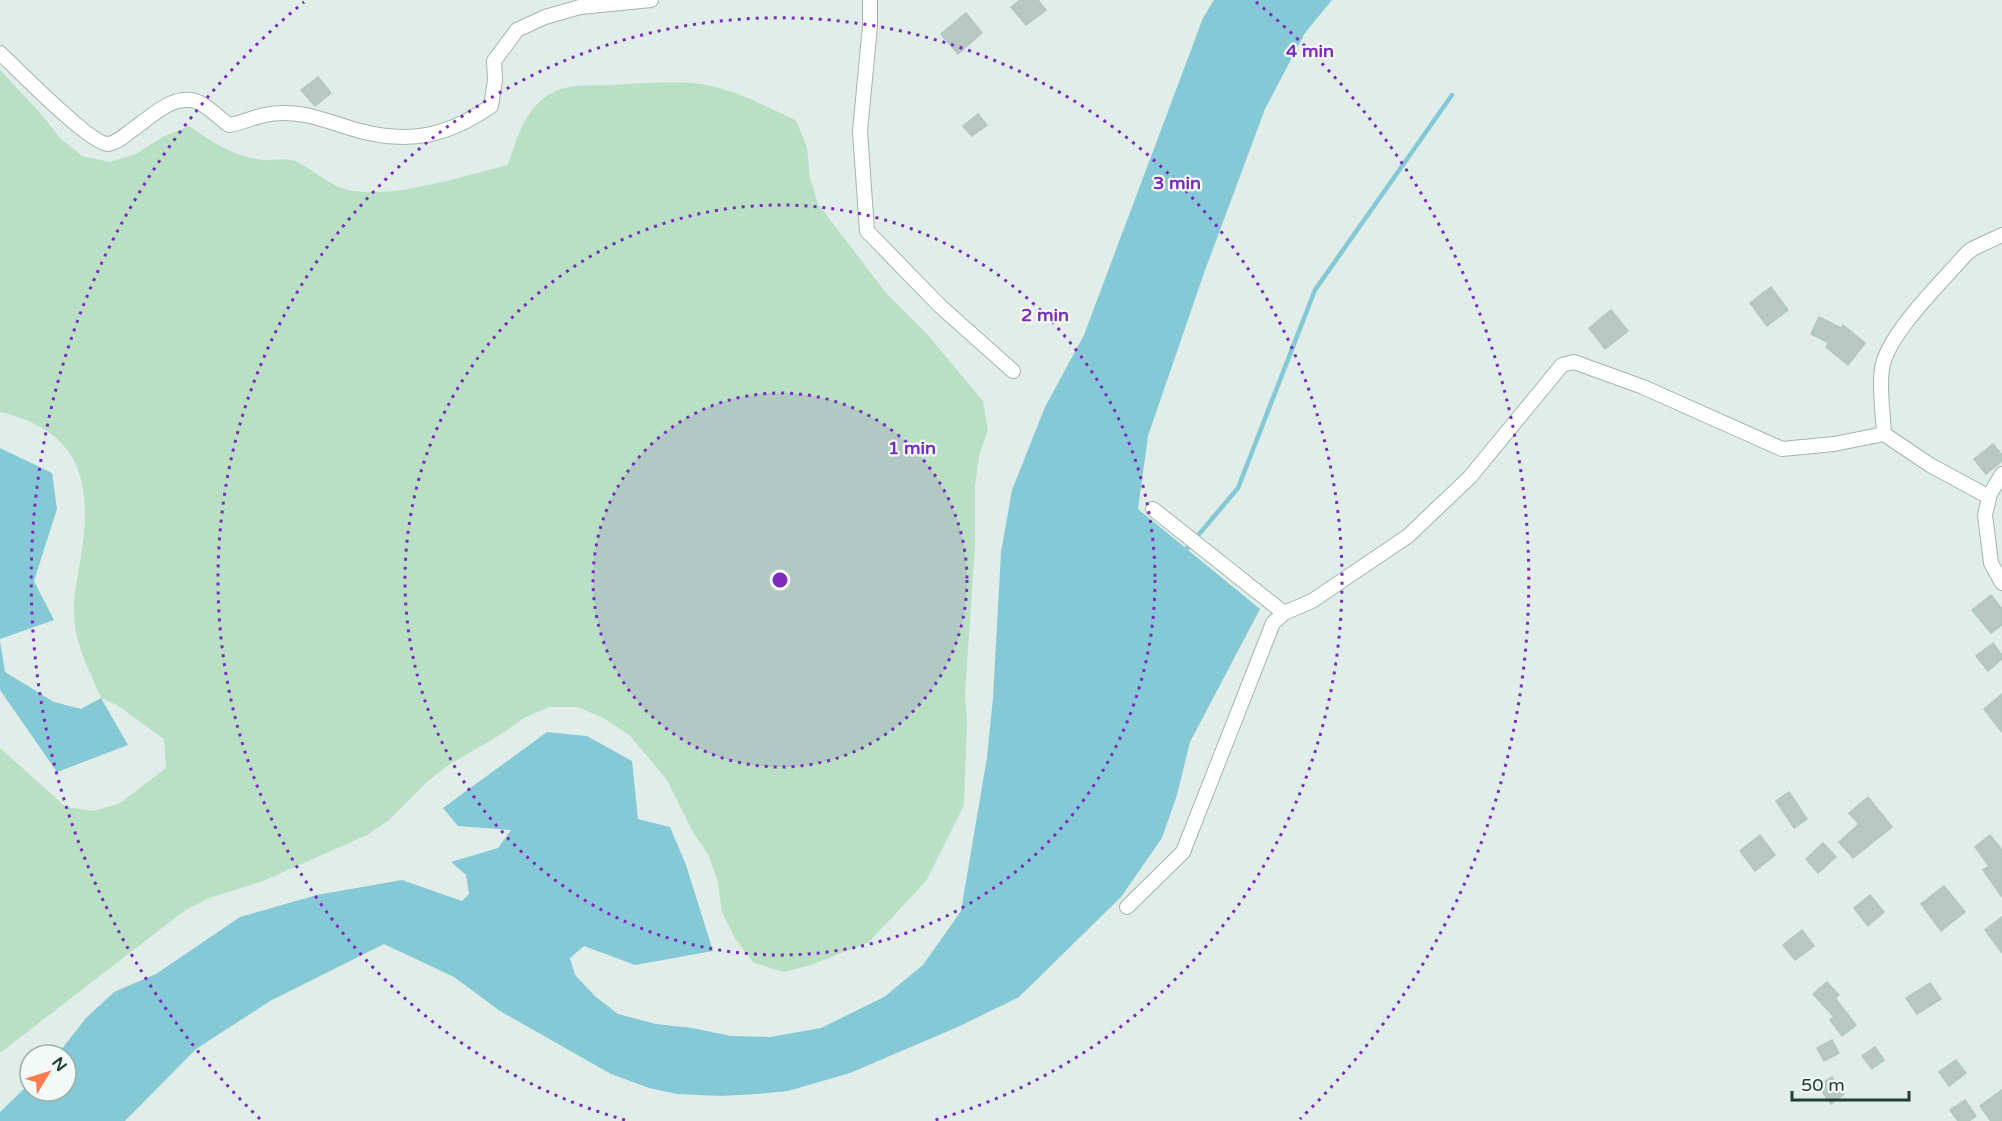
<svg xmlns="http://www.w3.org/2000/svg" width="2002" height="1121" font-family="'Varela Round',sans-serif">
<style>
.green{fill:#b9e0c4}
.water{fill:#85c9d6}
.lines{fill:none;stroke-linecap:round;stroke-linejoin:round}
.stream{stroke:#85c9d6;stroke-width:4.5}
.building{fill:#b6c8c1;stroke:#b3c7bf;stroke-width:1.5}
.minor-casing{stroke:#a3b5af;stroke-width:16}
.minor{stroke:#fff;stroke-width:14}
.ring{fill:none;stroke:#7b2cbf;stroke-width:3;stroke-dasharray:3 6}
.centre{fill:#7b2cbf;stroke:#f2f9f6;stroke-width:3}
.ring-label{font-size:18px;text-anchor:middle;font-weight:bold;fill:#7b2cbf;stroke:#f2f9f6;stroke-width:4.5;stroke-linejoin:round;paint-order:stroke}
</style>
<rect width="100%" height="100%" fill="#e1ede8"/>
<!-- green -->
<path class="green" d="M 0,70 L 42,115 L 60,138 L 82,156 L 110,162 L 136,154 L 162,137 L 189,126 C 212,142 234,157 263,160 C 273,161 285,157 295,161 C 311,168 325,182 342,188 C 382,203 467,175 508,165 C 517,139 525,107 552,93 C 570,83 591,86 611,85 C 638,84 666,81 693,83 C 730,87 763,105 796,120 L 807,148 L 810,178 L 818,204 L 887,294 L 927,334 L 983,401 L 988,430 L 979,456 L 975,486 L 975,546 L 965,694 L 967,721 L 964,805 L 926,881 L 869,942 L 811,965 L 784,972 L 754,963 L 736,940 L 722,912 L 718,883 L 709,856 L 693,832 L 667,780 L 648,757 L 629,735 L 605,719 L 578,707 L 549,707 L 524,718 L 500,735 L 450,764 L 428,781 L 389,820 L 367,835 L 263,881 L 209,898 L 184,911 L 0,1053 L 0,748 L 66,807 L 94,811 L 120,803 L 166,768 L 164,739 L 117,705 L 101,698 C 90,671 75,645 74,615 C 73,595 78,576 81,556 C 93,482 81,431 0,412 Z"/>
<!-- water -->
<g class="water">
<path d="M 1214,0 L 1332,0 L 1305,33 L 1265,109 L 1204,273 L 1148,436 L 1138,509 L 1260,609 L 1190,742 L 1177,795 L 1162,838 L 1121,897 L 1019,997 L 960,1026 L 850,1073 L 788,1091 L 757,1094 L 721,1096 L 677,1094 L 649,1088 L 611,1074 L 500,1011 L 454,977 L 384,944 L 270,1001 L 196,1049 L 125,1121 L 0,1121 L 0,1112 L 30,1083 L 30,1091 L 66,1091 L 66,1055 L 57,1055 L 86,1018 L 114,992 L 156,974 L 240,917 L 317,895 L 402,880 L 462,901 L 469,894 L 466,875 L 451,862 L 498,848 L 511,830 L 458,826 L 443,808 L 547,732 L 587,736 L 632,761 L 638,819 L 670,827 L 686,865 L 713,951 L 635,965 L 584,946 L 570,958 L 575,975 L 596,997 L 618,1014 L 656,1024 L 692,1028 L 731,1036 L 770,1037 L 821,1028 L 884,997 L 923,965 L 961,911 L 987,757 L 993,698 L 1001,552 L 1012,490 L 1045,407 L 1084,335 L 1203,18 Z"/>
<path d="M 0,448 L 52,473 L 57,509 L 34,581 L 54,620 L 0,639 Z"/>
<path d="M 0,641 L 5,672 L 54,702 L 81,709 L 101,698 L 128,745 L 57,772 L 0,690 Z"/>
</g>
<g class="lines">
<!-- stream -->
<path class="stream" d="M 1184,552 L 1238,488 L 1315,290 L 1452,95"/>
</g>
<!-- building -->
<g class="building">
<path d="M 1020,0 L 1038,0 L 1046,10 L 1026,25 L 1011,7 Z"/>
<path d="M 966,13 L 982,33 L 958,54 L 941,34 Z"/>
<path d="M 318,77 L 331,93 L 315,106 L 301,90 Z"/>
<path d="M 978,114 L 987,125 L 972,136 L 963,126 Z"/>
<path d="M 1771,287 L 1788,310 L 1767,326 L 1750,303 Z"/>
<path d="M 1611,310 L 1628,331 L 1605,349 L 1589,328 Z"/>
<path d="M 1819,317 L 1841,328 L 1843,325 L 1865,343 L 1848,365 L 1826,347 L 1829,343 L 1811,334 Z"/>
<path d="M 1993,444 L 2002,455 L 2002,461 L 1986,474 L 1974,459 Z"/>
<path d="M 1991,595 L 2002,609 L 2002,625 L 1991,633 L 1972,610 Z"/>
<path d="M 1993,643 L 2002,655 L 2002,659 L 1988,671 L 1976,656 Z"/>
<path d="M 2002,694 L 2002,732 L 1984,709 Z"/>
<path d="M 1789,792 L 1807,819 L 1794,828 L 1776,801 Z"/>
<path d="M 1868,797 L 1892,827 L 1853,858 L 1839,842 L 1859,824 L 1849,813 Z"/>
<path d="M 1760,835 L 1775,855 L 1755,871 L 1740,851 Z"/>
<path d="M 1990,835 L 2002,850 L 2002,897 L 1983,870 L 1989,866 L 1975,847 Z"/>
<path d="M 1823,843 L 1836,857 L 1818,873 L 1806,859 Z"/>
<path d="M 1944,886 L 1965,912 L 1941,931 L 1921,904 Z"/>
<path d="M 1870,895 L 1884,912 L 1868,926 L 1854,908 Z"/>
<path d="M 2002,917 L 2002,953 L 1985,930 Z"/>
<path d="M 1802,930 L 1814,946 L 1795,960 L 1783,945 Z"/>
<path d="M 1827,982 L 1839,995 L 1835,998 L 1856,1025 L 1842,1036 L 1830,1020 L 1834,1017 L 1813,994 Z"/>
<path d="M 1930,983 L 1941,999 L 1917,1014 L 1906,998 Z"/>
<path d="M 1832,1040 L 1839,1053 L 1824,1061 L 1817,1048 Z"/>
<path d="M 1875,1047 L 1884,1060 L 1872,1069 L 1862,1056 Z"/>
<path d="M 1956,1060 L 1966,1073 L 1949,1086 L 1939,1072 Z"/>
<path d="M 1832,1077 L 1844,1094 L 1831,1104 L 1818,1086 Z"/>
<path d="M 2002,1090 L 2002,1121 L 1991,1121 L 1980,1106 Z"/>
<path d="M 1965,1100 L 1976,1116 L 1969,1121 L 1958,1121 L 1950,1110 Z"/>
</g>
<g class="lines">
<!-- minor casing -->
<g class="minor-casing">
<g id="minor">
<path d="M 870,0 L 870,26 L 860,131 L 867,231 L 940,306 L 1013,371"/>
<path d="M 0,53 C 16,68 91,145 108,144 C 117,143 125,135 132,130 C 150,118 176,90 200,103 C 210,108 219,118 229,125 C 242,123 253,117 265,115 C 277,112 293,113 306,115 C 324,119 342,126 360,131 C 410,144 448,136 491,106 L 495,80 L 494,61 L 517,30 L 545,17 L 580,7 L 651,0"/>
<path d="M 2002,474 L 1990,494 L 1985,515 L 1991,563 L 2002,583"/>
<path d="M 1989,497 L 1930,465 L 1884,434 C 1883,413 1879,389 1882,369 C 1886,335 1943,281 1966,254 L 1972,249 L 2002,235"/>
<path d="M 1153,509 L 1284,613"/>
<path d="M 1127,907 L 1183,852 L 1273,623 L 1284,613 L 1312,601 L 1408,536 L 1470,477 L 1562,365 L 1574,362 L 1643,387 L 1782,449 L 1834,444 L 1884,434"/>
</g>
</g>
<!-- minor -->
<use href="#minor" class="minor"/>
</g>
<!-- distance rings -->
<circle cx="780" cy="580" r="187" fill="#7b2cbf" fill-opacity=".12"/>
<g class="ring">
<circle cx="780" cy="580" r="187"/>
<circle cx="780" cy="580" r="375"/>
<path d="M625 1120A562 562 0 1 1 935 1120"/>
<path d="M260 1119A749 749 0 0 1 304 2M1256 2A749 749 0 0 1 1300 1119"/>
</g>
<circle cx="780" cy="580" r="9" class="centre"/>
<g class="ring-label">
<text x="1310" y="57">4 min</text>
<text x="1177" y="189">3 min</text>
<text x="1045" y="321">2 min</text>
<text x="912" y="454">1 min</text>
</g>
<!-- north arrow -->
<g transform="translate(48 1073) rotate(52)"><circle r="28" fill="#f2f9f6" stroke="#9eafaa" stroke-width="1.5"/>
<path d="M0-4.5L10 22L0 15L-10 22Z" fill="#fc7c50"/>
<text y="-9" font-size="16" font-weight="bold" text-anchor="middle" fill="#203f37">N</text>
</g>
<!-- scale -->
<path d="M1792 1091v9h117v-9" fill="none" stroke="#203f37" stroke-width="3"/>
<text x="1801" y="1091" font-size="18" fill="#203f37" stroke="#f2f9f6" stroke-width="4.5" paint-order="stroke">50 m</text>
</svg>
